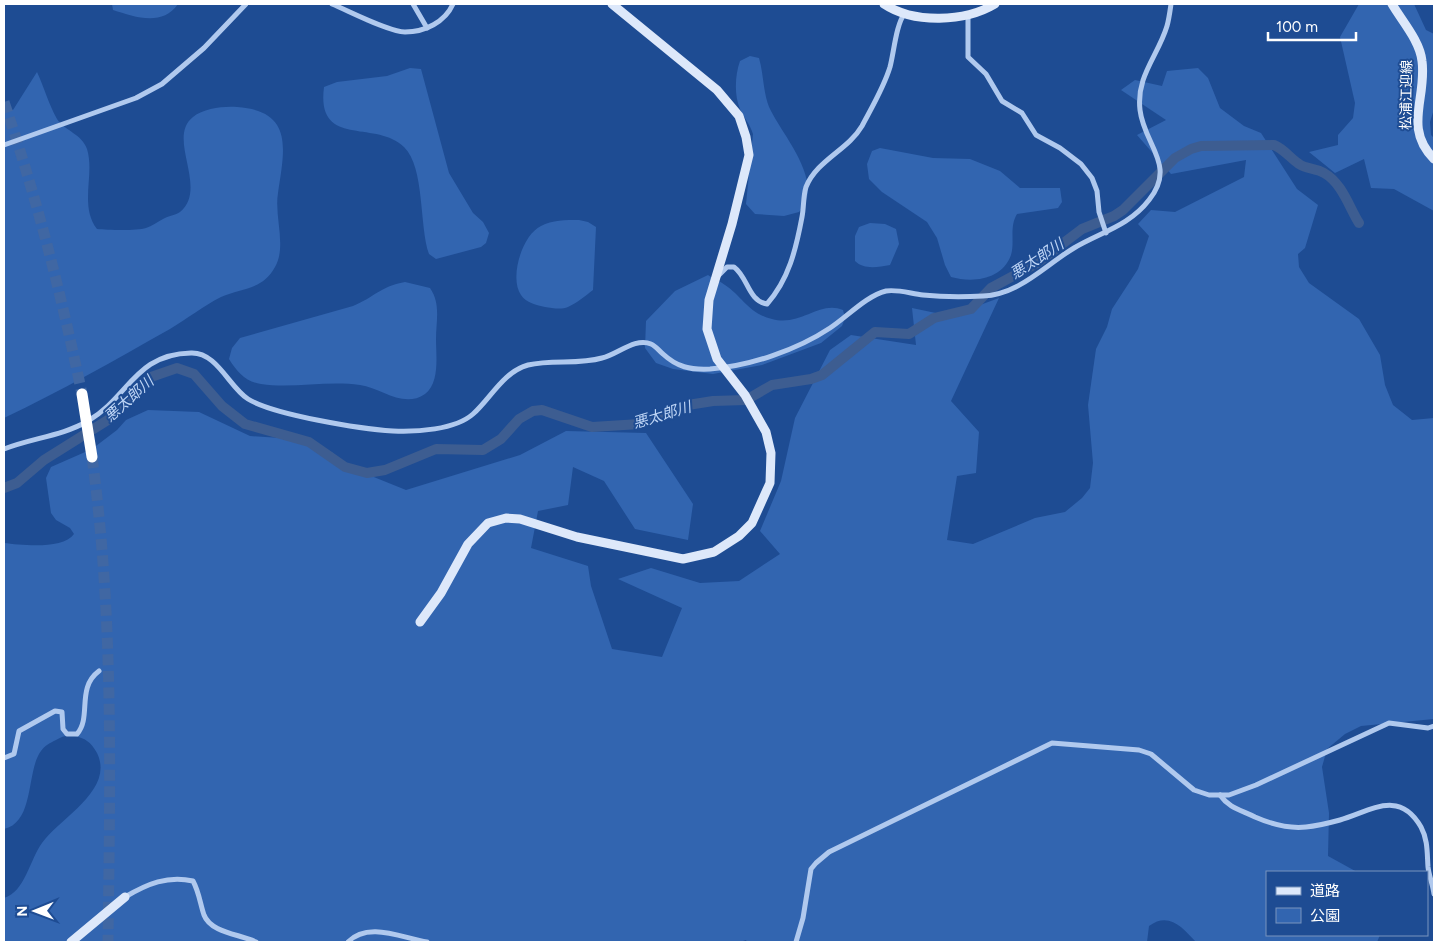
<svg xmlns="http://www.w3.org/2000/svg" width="1438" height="946" font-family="Figtree,'Noto Sans JP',sans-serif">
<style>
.green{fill:#3265b0}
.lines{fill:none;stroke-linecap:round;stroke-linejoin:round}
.river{stroke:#3d5d91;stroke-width:10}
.highway-tunnel{stroke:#4067a3;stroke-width:11;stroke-dasharray:11 5.5;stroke-linecap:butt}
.street{stroke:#b0c9ee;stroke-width:5}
.secondary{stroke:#dde8fa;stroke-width:9}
.highway{stroke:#fff;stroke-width:11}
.labels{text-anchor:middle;stroke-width:4;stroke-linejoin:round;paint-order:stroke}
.street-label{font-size:14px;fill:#fff;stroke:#1e4c93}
.water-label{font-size:15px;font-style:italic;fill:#bdd4f5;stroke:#1e4c93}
</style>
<rect width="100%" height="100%" fill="#1e4c93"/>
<!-- green -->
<g class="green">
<path d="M 112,4 L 178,4 C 162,27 135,17 113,10 Z"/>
<path d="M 1359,4 L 1414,4 L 1426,30 L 1434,34 L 1434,109 L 1430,122 L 1431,135 L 1434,138 L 1434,211 L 1394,189 L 1371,188 L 1364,159 L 1335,173 L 1309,152 L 1338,145 L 1338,135 L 1353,118 L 1355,103 L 1340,37 Z"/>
<path d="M 750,56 L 759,58 C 764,75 763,96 771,111 C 784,137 826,184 799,212 L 784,216 L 755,214 L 746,204 L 753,134 C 750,124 744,118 740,109 C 734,95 735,75 740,61 Z"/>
<path d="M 410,68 L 421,69 L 449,173 L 473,213 L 483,222 L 489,233 L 486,243 L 481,247 L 436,259 L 429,254 C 419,226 425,167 404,147 C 375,119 316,149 324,87 L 337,82 L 387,76 Z"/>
<path d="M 1198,68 L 1208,78 L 1220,108 L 1244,126 L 1261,133 L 1297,189 L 1318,205 L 1305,248 L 1298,254 L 1299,267 L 1309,283 L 1359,319 L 1380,355 L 1385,385 L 1393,405 L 1412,420 L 1434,418 L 1434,719 L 1361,726 L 1345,734 L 1327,749 L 1322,767 L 1329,813 L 1328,856 L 1357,872 L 1267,872 L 1267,935 L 1380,935 L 1377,942 L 1196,942 C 1183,928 1169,911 1149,926 L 1147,942 L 747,942 L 746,940 L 740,942 L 4,942 L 4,898 C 25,892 30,859 42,843 C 60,818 115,790 97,753 C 91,742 85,738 74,736 C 67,735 62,736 56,740 C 50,743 45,745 41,751 C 26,771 35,822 4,829 L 4,543 C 21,545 63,550 74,534 L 70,528 L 56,520 L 51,513 L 46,478 L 51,467 L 92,449 L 117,430 L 126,420 L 148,410 L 199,412 L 250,436 L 311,440 L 333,453 L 339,463 L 406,490 L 520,455 L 566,431 L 646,433 L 693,504 L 688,540 L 635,529 L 604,481 L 573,467 L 568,505 L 538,511 L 531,548 L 588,566 L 591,586 L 612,649 L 662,657 L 682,608 L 618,579 L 651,568 L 700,583 L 739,581 L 780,554 L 760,531 L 781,481 L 795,418 L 830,350 L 851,335 L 916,345 L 912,308 L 950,316 L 999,298 L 951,401 L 979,432 L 976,473 L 957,476 L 947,540 L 973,544 L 1035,518 L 1065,512 L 1082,498 L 1090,488 L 1093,463 L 1088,405 L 1096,349 L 1107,327 L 1112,309 L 1138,269 L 1149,236 L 1138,224 L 1151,210 L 1175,212 L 1244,177 L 1246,160 L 1171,174 L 1137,135 L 1166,120 L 1121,90 L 1135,80 L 1162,86 L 1167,71 Z"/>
<path d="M 37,72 C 44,87 49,105 57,119 C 65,131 82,134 87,149 C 95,175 79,205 97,229 C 108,230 137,231 146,228 C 152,226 157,222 163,219 C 168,216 176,215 180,212 C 209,188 166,138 193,117 C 204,108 224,106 237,107 C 295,111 284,151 278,193 C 274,217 287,246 275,267 C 263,290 241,288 221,297 C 203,306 187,319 170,329 C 115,360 61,391 4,418 L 4,106 L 13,110 Z"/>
<path d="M 880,148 L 933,158 L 970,159 L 1000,171 L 1020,188 L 1060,188 L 1062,202 L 1058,208 L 1017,214 C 1009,227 1015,242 1011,255 C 1002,280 973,283 951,277 L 945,265 L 937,238 L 927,222 L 882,192 L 869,179 L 867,164 L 872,151 Z"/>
<path d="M 579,220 L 588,222 L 596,227 L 593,290 C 585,296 577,303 568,307 C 561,310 552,308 545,307 C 537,305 526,303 521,295 C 509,278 522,235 541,226 C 552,220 566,220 579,220 Z"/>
<path d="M 870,223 L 885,224 L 896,229 L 899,244 L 890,265 C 878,267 864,270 855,261 L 855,236 L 859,227 Z"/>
<path d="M 708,275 C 713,279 720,281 725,285 C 743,297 748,313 772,319 C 801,327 819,300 843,310 L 845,318 L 842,326 L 821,343 L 762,365 L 713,374 L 673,369 L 656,363 L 645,348 L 646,321 L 675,291 Z"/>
<path d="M 405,282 L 430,288 C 441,304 436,321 436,339 C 436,355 440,383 425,394 C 403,409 382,388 360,385 C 327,380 293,389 261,384 C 246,382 237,372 229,359 L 232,348 L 240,338 L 353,306 C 375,297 379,287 405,282 Z"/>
</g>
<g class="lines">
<!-- river -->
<path class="river" d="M 4,488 L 17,483 L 44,460 L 111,418 L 151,377 L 177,368 L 194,374 L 222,406 L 245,424 L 309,442 L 345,467 L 367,473 L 385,470 L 436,449 L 483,450 L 501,439 L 519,419 L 533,411 L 542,410 L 592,427 L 640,424 L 688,405 L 713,401 L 746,400 L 772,385 L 811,379 L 822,375 L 875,332 L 909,334 L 934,318 L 971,309 L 991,288 L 1037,263 L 1082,229 L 1114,216 L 1123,210 L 1175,158 L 1191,149 L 1201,146 L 1274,145 C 1284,149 1290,158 1299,164 C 1306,169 1316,168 1324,173 C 1342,183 1349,207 1359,223"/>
<!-- highway-tunnel -->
<g class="highway-tunnel">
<path d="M 4,102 C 37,198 61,294 82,394"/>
<path d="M 92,457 C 114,618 110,780 108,942"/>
</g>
<!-- street -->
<g class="street">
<path d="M 332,4 C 349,11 389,32 405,32 C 425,32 445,22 453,4"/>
<path d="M 413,4 L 427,28"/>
<path d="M 968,15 L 968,57 L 986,74 L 1002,101 L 1022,113 L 1036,135 L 1060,148 L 1081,164 L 1092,178 L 1097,191 L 1099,212 L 1106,233"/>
<path d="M 4,145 L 136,98 L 162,84 L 204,48 L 246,4"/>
<path d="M 718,276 L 727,267 L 734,267 C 748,277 748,301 767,304 C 789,279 796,249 802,217 C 804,207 803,197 806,187 C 817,160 848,150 862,126 C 872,107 884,87 890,67 C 894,52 896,24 905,13"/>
<path d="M 4,449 C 32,438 62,436 88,421 C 129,397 135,354 191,353 C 217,352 229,387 248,399 C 274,415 361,429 393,431 C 416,432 455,430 473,414 C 491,398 503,372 528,365 C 552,359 578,365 602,358 C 617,355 635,337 651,344 C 656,346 659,351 663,354 C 677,367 690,370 710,369 C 750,366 797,350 830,328 C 847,317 866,296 886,291 C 898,289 912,294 923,295 C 943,297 963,297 983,296 C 1020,294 1044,266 1074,248 C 1101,232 1129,226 1149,200 C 1177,165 1144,145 1140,110 C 1136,76 1158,56 1167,26 C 1169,19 1170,11 1171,4"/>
<path d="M 4,758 L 14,754 L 19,731 L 55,711 L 62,712 L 63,729 L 67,734 L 77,734 C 92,717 76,688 99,671"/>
<path d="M 1220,795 C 1229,808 1241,810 1255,817 C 1271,824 1288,829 1306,827 C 1318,826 1329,823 1340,820 C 1369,812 1399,788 1421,827 C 1428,840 1427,853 1428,867 C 1429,876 1433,885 1434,894"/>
<path d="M 125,897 C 147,884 168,875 193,881 C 199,892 200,903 204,915 C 211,933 240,934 256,942"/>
<path d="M 348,942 C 368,921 402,938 427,942"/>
<path d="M 796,942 L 803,918 L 811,869 L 816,863 L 829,852 L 1052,743 L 1139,750 L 1151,754 L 1194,790 L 1209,795 L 1229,795 L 1256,785 L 1389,723 L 1428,728 L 1434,726"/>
</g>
<!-- secondary -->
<g class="secondary">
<path d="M 884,4 C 914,24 965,22 995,4"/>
<path d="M 1392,4 C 1402,21 1420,41 1422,61 C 1427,98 1403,128 1434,159"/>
<path d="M 420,622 L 441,593 L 468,544 L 488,523 L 506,518 L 520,519 L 577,537 L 683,559 L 714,552 L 739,536 L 752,523 L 770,483 L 771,453 L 766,432 L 745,395 L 717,359 L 707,329 L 709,300 L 732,224 L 749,155 L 746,137 L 739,116 L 717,90 L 612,4"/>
<path d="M 71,942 L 125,897"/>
</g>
<!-- highway -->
<path class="highway" d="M 82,394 L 92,457"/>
</g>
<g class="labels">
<!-- street labels -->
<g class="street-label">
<text transform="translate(1406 95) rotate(-89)" y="5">松浦江迎線</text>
</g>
<!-- water labels -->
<g class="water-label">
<text transform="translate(1037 259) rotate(-33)" y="5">悪太郎川</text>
<text transform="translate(129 399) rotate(-42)" y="5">悪太郎川</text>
<text transform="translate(662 415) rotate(-17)" y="5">悪太郎川</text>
</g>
</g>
<!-- border -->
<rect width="1438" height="946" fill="none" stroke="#ffffff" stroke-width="10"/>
<!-- legend -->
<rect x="1266" y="871" width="162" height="65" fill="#1e4c93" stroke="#7894be"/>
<rect x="1276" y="887" width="25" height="8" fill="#dde8fa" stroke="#7894be"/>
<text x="1310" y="896" font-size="15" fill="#ffffff">道路</text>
<rect x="1276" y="908" width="25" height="15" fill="#3265b0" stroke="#7894be"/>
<text x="1310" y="921" font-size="15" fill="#ffffff">公園</text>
<!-- north arrow -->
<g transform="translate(35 911) rotate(269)" stroke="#1e4c93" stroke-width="4" paint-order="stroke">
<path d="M0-4L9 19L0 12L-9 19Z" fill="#ffffff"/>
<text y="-8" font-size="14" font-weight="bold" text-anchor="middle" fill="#ffffff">N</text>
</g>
<!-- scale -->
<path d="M1268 32v8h88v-8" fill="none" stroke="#ffffff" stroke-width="2.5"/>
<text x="1276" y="32" font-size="15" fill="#ffffff" stroke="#1e4c93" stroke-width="4" paint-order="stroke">100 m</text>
</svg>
